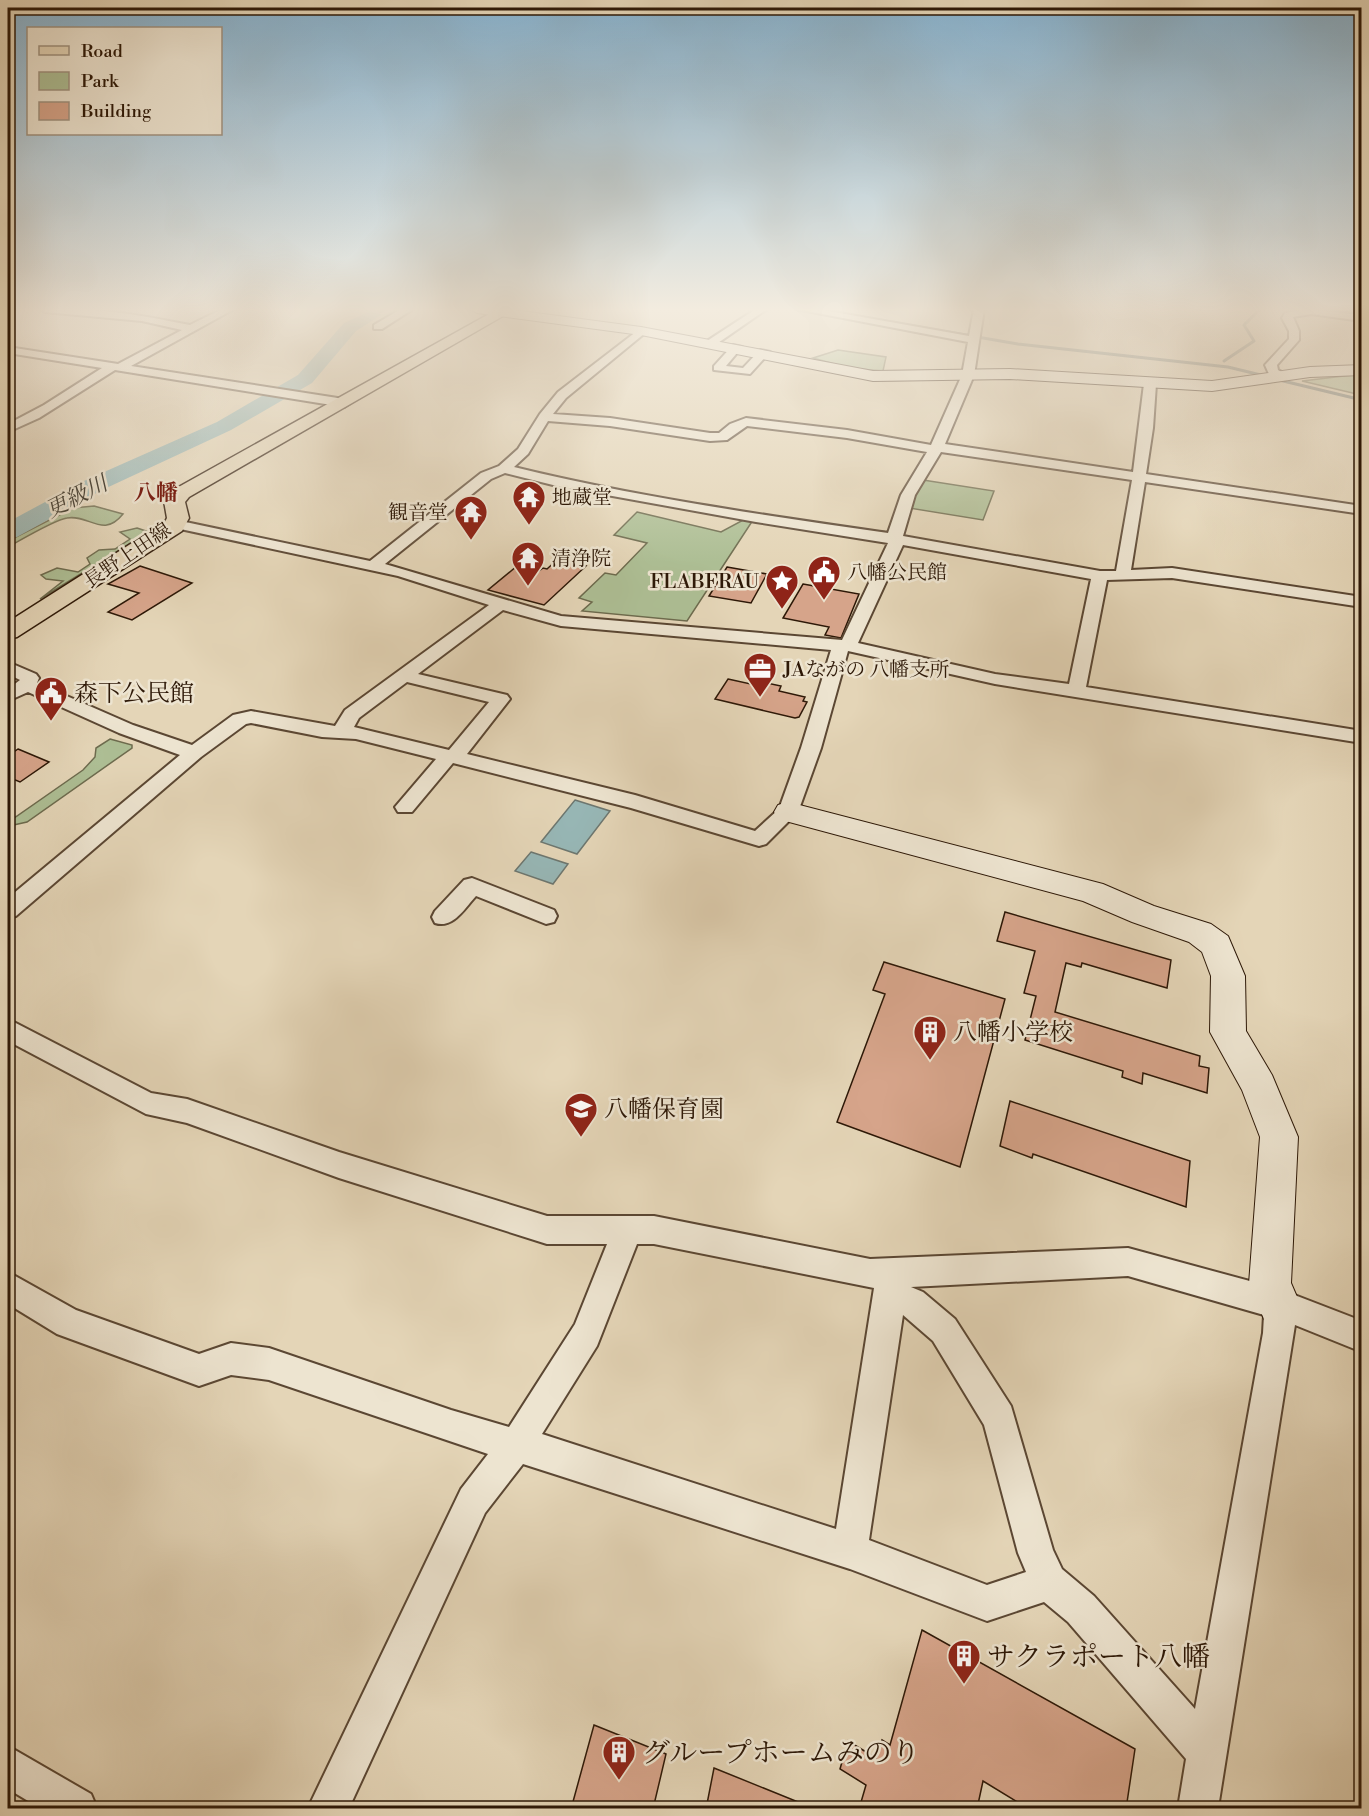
<svg xmlns="http://www.w3.org/2000/svg" width="1369" height="1816" font-family="'Libre Bodoni','Noto Serif JP',serif">
<style>
.green{fill:#adbe94;stroke:#6d6b4e;stroke-width:1.5}
.water{fill:#97b7b6;stroke:#6d7770;stroke-width:1.5}
.lines{fill:none;stroke-linecap:round;stroke-linejoin:round}
.stream{stroke:#6d7770;stroke-width:3}
.river{fill:#97b7b6;fill-rule:evenodd}
.building{fill:#d6a48a;stroke:#2d1807;stroke-width:1.5}
.street-casing{stroke:#5b4733;stroke-width:4}
.secondary-casing{stroke:#2d1807;stroke-width:2}
.primary-casing{stroke:#2d1807;stroke-width:3}
.street{fill:#ede4d0;fill-rule:evenodd}
.secondary{fill:#ede4d0;fill-rule:evenodd}
.primary{fill:#e4d5b7;fill-rule:evenodd}
.labels{text-anchor:middle;stroke-width:5;stroke-linejoin:round;paint-order:stroke}
.far-poi-label{font-size:20px;fill:#2d1807;stroke:#ede4d0;text-anchor:start}
.far-street-label{font-size:20px;fill:#2d1807;stroke:#ede4d0}
.far-quarter-label{font-size:22px;font-weight:bold;fill:#7a1f14;stroke:#ede4d0}
.far-water-label{font-size:22px;font-style:italic;fill:#4d483c;stroke:#ede4d0}
.poi-label{font-size:24px;fill:#2d1807;stroke:#ede4d0;text-anchor:start}
.near-poi-label{font-size:28px;fill:#2d1807;stroke:#ede4d0;text-anchor:start}
</style>
<rect width="100%" height="100%" fill="#e4d5b7"/>
<filter id="stains"><feTurbulence type="fractalNoise" baseFrequency=".00333" numOctaves="4"/><feColorMatrix values="0 0 0 0 .2 0 0 0 0 .09 0 0 0 0 .02 0 0 0 .5 -.17"/></filter>
<radialGradient id="worn" r=".72"><stop offset=".6" stop-color="#630" stop-opacity="0"/><stop offset="1" stop-color="#630" stop-opacity=".3"/></radialGradient>
<!-- green -->
<g class="green">
<path d="M 838,350 L 886,357 L 883,371 L 849,368 L 813,358 Z"/>
<path d="M 1361,374 L 1361,395 L 1302,381 Z"/>
<path d="M 923,480 L 994,491 L 983,520 L 909,508 Z"/>
<path d="M 94,506 L 123,514 C 103,539 89,514 67,518 C 54,520 21,540 8,547 L 8,541 L 73,508 Z"/>
<path d="M 637,512 L 721,532 L 745,519 L 753,520 L 687,621 L 582,611 L 592,602 L 579,598 L 605,573 L 616,575 L 647,543 L 614,535 Z"/>
<path d="M 137,528 L 149,532 L 40,599 L 63,581 L 46,579 L 41,575 L 57,568 L 78,572 L 90,564 L 87,558 L 99,550 L 115,549 L 130,539 L 120,532 Z"/>
<path d="M 110,739 L 132,745 L 132,748 L 27,822 L 9,826 L 10,821 L 83,770 L 95,757 L 96,748 Z"/>
</g>
<!-- water -->
<g class="water">
<path d="M 575,800 L 610,811 L 577,854 L 541,842 Z"/>
<path d="M 531,852 L 568,864 L 553,884 L 515,871 Z"/>
</g>
<g class="lines">
<!-- stream -->
<g class="stream">
<path d="M 816,309 L 1018,344 L 1228,367 L 1265,376"/>
<path d="M 372,315 L 386,309"/>
<path d="M 1224,361 L 1254,341 L 1244,325 L 1260,309"/>
<path d="M 1275,379 L 1362,400"/>
</g>
<!-- river -->
<path class="river" d="M 372,310 L 378,311 L 381,315 L 356,331 L 312,383 L 231,430 L 102,490 L 17,537 L 8,539 L 8,522 L 86,480 L 217,422 L 298,375 L 344,323 Z"/>
</g>
<!-- building -->
<g class="building">
<path d="M 558,559 L 586,566 L 544,605 L 488,590 L 517,566 L 539,571 L 543,568 L 547,569 Z"/>
<path d="M 140,566 L 192,583 L 132,620 L 108,612 L 139,593 L 108,584 Z"/>
<path d="M 727,567 L 767,574 L 751,603 L 709,596 Z"/>
<path d="M 803,584 L 859,594 L 841,638 L 825,635 L 829,627 L 783,618 Z"/>
<path d="M 728,679 L 755,685 L 757,681 L 781,686 L 779,691 L 805,697 L 803,701 L 807,702 L 799,717 L 795,718 L 715,699 Z"/>
<path d="M 18,749 L 49,762 L 20,782 L 8,777 L 8,756 Z"/>
<path d="M 1005,912 L 1171,960 L 1167,988 L 1082,963 L 1081,967 L 1066,963 L 1055,1012 L 1200,1056 L 1199,1066 L 1209,1068 L 1207,1093 L 1143,1073 L 1142,1084 L 1122,1077 L 1123,1071 L 1025,1040 L 1036,996 L 1024,993 L 1035,951 L 997,941 Z"/>
<path d="M 884,962 L 1005,999 L 960,1167 L 837,1122 L 885,994 L 873,990 Z"/>
<path d="M 1010,1101 L 1190,1161 L 1186,1207 L 1033,1154 L 1032,1158 L 1000,1146 Z"/>
<path d="M 922,1630 L 1135,1749 L 1126,1809 L 1029,1809 L 983,1781 L 977,1809 L 859,1809 L 866,1785 L 840,1769 L 848,1741 L 876,1758 L 882,1740 L 890,1745 Z"/>
<path d="M 594,1725 L 666,1754 L 653,1809 L 571,1809 Z"/>
<path d="M 714,1768 L 813,1808 L 812,1809 L 706,1809 Z"/>
</g>
<g class="lines">
<!-- street casing -->
<g class="street-casing">
<g id="street">
<path d="M 40,309 C 90,306 141,315 190,325 L 222,309 L 234,309 L 131,366 L 344,399 L 350,403 L 344,407 L 115,370 L 39,418 L 8,432 L 8,424 L 44,405 L 102,368 L 8,353 L 8,347 L 118,364 L 182,330 L 142,321 L 45,312 Z"/>
<path d="M 401,309 L 413,309 L 382,329 L 374,329 L 374,325 Z"/>
<path d="M 756,309 L 767,309 L 715,345 L 707,345 L 707,341 Z"/>
<path d="M 796,309 L 817,309 L 969,336 L 974,309 L 984,309 L 974,375 L 945,444 L 1133,472 L 1144,384 L 1150,380 L 1156,384 L 1153,428 L 1146,474 L 1362,506 L 1362,514 L 1145,482 L 1131,570 L 1172,568 L 1362,597 L 1362,607 L 1172,578 L 1107,580 L 1086,687 L 1362,731 L 1362,743 L 995,684 L 848,651 L 821,748 L 798,812 L 766,844 L 759,846 L 631,808 L 453,763 L 412,812 L 398,812 L 395,807 L 436,759 L 356,739 L 322,737 L 251,723 L 246,724 L 201,757 L 16,916 L 8,918 L 8,898 L 180,755 L 119,733 L 28,692 L 8,701 L 8,689 L 20,680 L 8,674 L 8,662 L 36,674 L 39,678 L 37,683 L 133,725 L 192,745 L 233,715 L 251,711 L 335,726 L 345,710 L 489,605 L 398,576 L 171,527 L 169,524 L 171,521 L 176,520 L 370,561 L 481,473 L 499,466 L 518,449 L 540,414 L 558,392 L 641,328 L 646,331 L 645,333 L 566,398 L 553,414 L 610,418 L 710,433 L 719,433 L 730,424 L 746,418 L 847,430 L 931,445 L 962,375 L 968,342 ZM 548,421 L 610,426 L 710,441 L 727,440 L 747,426 L 847,438 L 927,452 L 901,495 L 888,533 C 763,515 636,497 514,467 L 528,454 ZM 941,452 L 1132,480 L 1116,571 L 1100,571 L 903,536 L 915,495 ZM 505,473 L 557,486 L 756,522 L 888,543 L 842,640 L 561,616 L 385,564 L 491,479 ZM 903,545 L 1091,579 L 1069,684 L 995,674 L 858,643 ZM 503,610 L 561,626 L 831,650 L 801,748 L 779,809 L 755,831 L 635,795 L 467,754 L 510,699 L 507,695 L 418,674 ZM 407,682 L 489,702 L 449,750 L 354,727 L 359,718 Z"/>
<path d="M 1307,309 L 1362,315 L 1362,321 L 1311,314 L 1293,317 L 1299,331 L 1299,340 L 1277,365 L 1278,370 L 1291,377 L 1285,380 L 1269,374 L 1265,365 L 1289,339 L 1289,331 L 1282,318 L 1285,313 Z"/>
<path d="M 733,345 L 742,347 L 726,366 L 743,368 L 760,350 L 770,352 L 750,374 L 714,370 L 714,366 Z"/>
<path d="M 472,878 L 554,910 L 557,916 L 554,922 L 546,924 L 476,896 C 464,909 453,929 435,923 L 432,917 L 435,911 L 464,880 Z"/>
<path d="M 8,1019 L 151,1093 L 187,1099 L 339,1152 L 547,1216 L 654,1216 L 870,1259 L 1128,1248 L 1279,1289 L 1362,1321 L 1362,1352 L 1295,1325 L 1218,1808 L 1178,1808 L 1186,1759 L 1068,1622 L 1044,1602 L 987,1621 L 850,1569 L 523,1464 L 485,1513 L 349,1808 L 308,1808 L 461,1489 L 488,1454 L 269,1380 L 231,1375 L 199,1386 L 57,1334 L 8,1304 L 8,1272 L 76,1310 L 199,1354 L 231,1343 L 269,1348 L 451,1410 L 509,1427 L 575,1324 L 607,1244 L 547,1244 L 339,1178 L 187,1123 L 146,1114 L 8,1041 ZM 637,1244 L 654,1244 L 874,1288 L 836,1529 L 542,1434 L 597,1346 ZM 1128,1276 L 1264,1315 L 1263,1333 L 1195,1709 L 1094,1596 L 1062,1569 L 1053,1550 L 1011,1406 L 955,1319 L 923,1292 L 911,1287 ZM 903,1315 L 933,1341 L 984,1425 L 1018,1553 L 1026,1572 L 987,1585 L 869,1540 Z"/>
<path d="M 8,1746 L 91,1794 L 97,1808 L 40,1808 L 8,1789 Z"/>
</g>
</g>
<!-- secondary casing -->
<g class="secondary-casing">
<g id="secondary">
<path d="M 470,309 L 507,309 L 641,327 L 873,371 L 1010,369 L 1212,381 L 1310,367 L 1362,365 L 1362,375 L 1310,377 L 1212,391 L 1010,379 L 873,381 L 641,335 L 477,313 Z"/>
<path d="M 788,802 L 1103,884 L 1154,906 L 1211,924 L 1228,936 L 1245,976 L 1246,1031 L 1272,1075 L 1298,1137 L 1291,1283 L 1300,1304 L 1294,1319 L 1279,1325 L 1264,1319 L 1249,1284 L 1260,1137 L 1242,1090 L 1210,1032 L 1211,976 L 1202,952 L 1189,942 L 1132,922 L 1083,901 L 778,819 L 774,812 L 778,805 Z"/>
</g>
</g>
<!-- primary casing -->
<g class="primary-casing">
<path id="primary" d="M 498,309 L 515,309 L 189,497 L 185,502 L 189,518 L 182,531 L 17,637 L 8,639 L 8,622 L 165,522 L 167,518 L 164,501 L 175,489 Z"/>
</g>
<!-- street -->
<use href="#street" class="street"/>
<!-- secondary -->
<use href="#secondary" class="secondary"/>
<!-- primary -->
<use href="#primary" class="primary"/>
</g>
<!-- sky -->
<linearGradient id="sky" x2="0" y2="1"><stop stop-color="#87b5d4"/><stop offset="0.55" stop-color="#f3ecdf"/><stop offset="1" stop-color="#f3ecdf" stop-opacity="0"/></linearGradient>
<rect width="1369" height="563" fill="url(#sky)"/>
<!-- icons -->
<defs>
<g id="temple-pin" transform="scale(1.725)"><path d="M0 17L-7.5 6A9.5 9.5 0 1 1 7.5 6Z" fill="#8f2418" stroke="#ede4d0"/><path d="M0-6L5-2H3V0L6.5 2.5H4V6H1.5V3h-3V6H-4V2.5H-6.5L-3 0V-2H-5Z" fill="#fff"/></g>
<g id="civic-pin" transform="scale(1.725)"><path d="M0 17L-7.5 6A9.5 9.5 0 1 1 7.5 6Z" fill="#8f2418" stroke="#ede4d0"/><path d="M-.6-6.5H3V-4.5H.6V-3L4-1V1h2V6H-6V1h2V-1L-.6-3ZM-1.2 2.5V6h2.4V2.5Z" fill="#fff"/></g>
<g id="sight-pin" transform="scale(1.725)"><path d="M0 17L-7.5 6A9.5 9.5 0 1 1 7.5 6Z" fill="#8f2418" stroke="#ede4d0"/><path d="M0-6L1.8-2.2L6-1.7L2.9 1.2L3.7 5.4L0 3.3L-3.7 5.4L-2.9 1.2L-6-1.7L-1.8-2.2Z" fill="#fff"/></g>
<g id="office-pin" transform="scale(1.725)"><path d="M0 17L-7.5 6A9.5 9.5 0 1 1 7.5 6Z" fill="#8f2418" stroke="#ede4d0"/><path d="M-6-3h4V-5.5h4V-3h4V5H-6ZM-1-4.5V-3h2v-1.5ZM-6 0V1H6V0Z" fill="#fff"/></g>
<g id="building-pin" transform="scale(1.725)"><path d="M0 17L-7.5 6A9.5 9.5 0 1 1 7.5 6Z" fill="#8f2418" stroke="#ede4d0"/><path d="M-4-6H4V6H1V3H-1V6H-4ZM-2.5-4.3h1.7v1.8h-1.7ZM.8-4.3h1.7v1.8H.8ZM-2.5-1h1.7V.8h-1.7ZM.8-1h1.7V.8H.8Z" fill="#fff"/></g>
<g id="school-pin" transform="scale(1.725)"><path d="M0 17L-7.5 6A9.5 9.5 0 1 1 7.5 6Z" fill="#8f2418" stroke="#ede4d0"/><path d="M0-5L7-2L0 1L-7-2ZM-4 1L0 2.5L4 1V4Q0 6-4 4Z" fill="#fff"/></g>
</defs>
<g fill-rule="evenodd">
<use href="#temple-pin" x="529" y="497"/>
<use href="#temple-pin" x="471" y="512"/>
<use href="#temple-pin" x="528" y="558"/>
<use href="#civic-pin" x="824" y="572"/>
<use href="#sight-pin" x="782" y="581"/>
<use href="#office-pin" x="760" y="669"/>
<use href="#civic-pin" x="51" y="693"/>
<use href="#building-pin" x="930" y="1032"/>
<use href="#school-pin" x="581" y="1109"/>
<use href="#building-pin" x="964" y="1656"/>
<use href="#building-pin" x="619" y="1752"/>
</g>
<g class="labels">
<!-- far-poi labels -->
<g class="far-poi-label">
<text x="552" y="504">地蔵堂</text>
<text x="448" y="519" text-anchor="end">観音堂</text>
<text x="551" y="565">清浄院</text>
<text x="847" y="579">八幡公民館</text>
<text x="759" y="588" text-anchor="end">FLABFRAU</text>
<text x="783" y="676">JAながの 八幡支所</text>
</g>
<!-- far-street labels -->
<g class="far-street-label">
<text transform="translate(127 555) rotate(-34)" y="7">長野上田線</text>
</g>
<!-- far-quarter labels -->
<g class="far-quarter-label">
<text x="156" y="500">八幡</text>
</g>
<!-- far-water labels -->
<g class="far-water-label">
<text transform="translate(76 496) rotate(-27)" y="8">更級川</text>
</g>
<!-- poi labels -->
<g class="poi-label">
<text x="74" y="701">森下公民館</text>
<text x="953" y="1040">八幡小学校</text>
<text x="604" y="1117">八幡保育園</text>
</g>
<!-- near-poi labels -->
<g class="near-poi-label">
<text x="987" y="1666">サクラポート八幡</text>
<text x="642" y="1762">グループホームみのり</text>
</g>
</g>
<!-- margin -->
<rect width="1369" height="1816" fill="none" stroke="#e4d5b7" stroke-width="30"/>
<rect x="9" y="9" width="1351" height="1798" fill="none" stroke="#2d1807" stroke-width="3"/>
<rect x="15" y="15" width="1339" height="1786" fill="none" stroke="#2d1807" stroke-width="1.5"/>
<!-- legend -->
<rect x="27" y="27" width="195" height="108" fill="#ede4d0" stroke="#a09280" stroke-width="1.5"/>
<rect x="39" y="46" width="30" height="9" fill="#e4d5b7" stroke="#a09280" stroke-width="1.5"/>
<text x="81" y="57" font-size="18" fill="#2d1807">Road</text>
<rect x="39" y="72" width="30" height="18" fill="#adbe94" stroke="#a09280" stroke-width="1.5"/>
<text x="81" y="87" font-size="18" fill="#2d1807">Park</text>
<rect x="39" y="102" width="30" height="18" fill="#d6a48a" stroke="#a09280" stroke-width="1.5"/>
<text x="81" y="117" font-size="18" fill="#2d1807">Building</text>
<rect width="100%" height="100%" filter="url(#stains)"/>
<rect width="100%" height="100%" fill="url(#worn)"/>
</svg>
